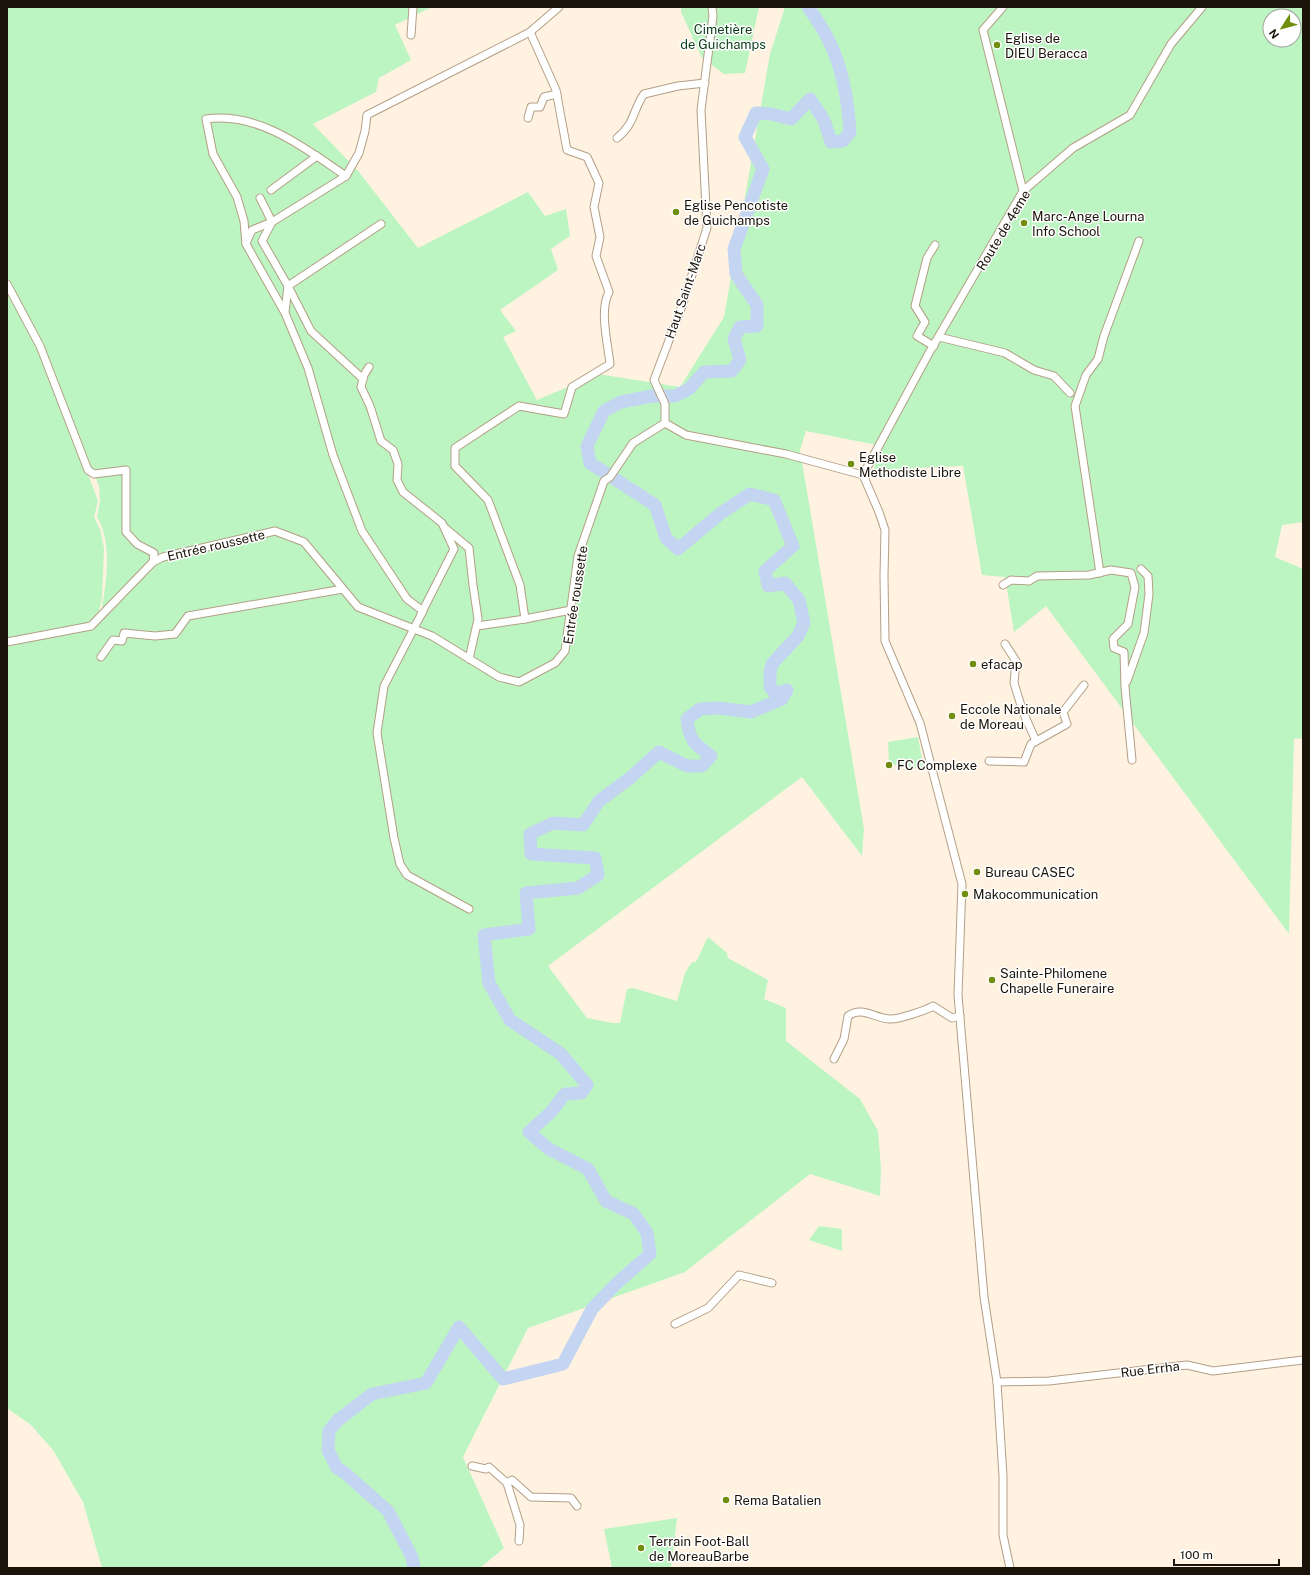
<svg xmlns="http://www.w3.org/2000/svg" width="1310" height="1575" font-family="'Public Sans',sans-serif">
<style>
.green{fill:#bcf5c2;fill-rule:evenodd}
.lines{fill:none;stroke-linecap:round;stroke-linejoin:round}
.river{stroke:#c4d5f2;stroke-width:13}
.minor-casing{stroke:#b39f85;stroke-width:9}
.minor{stroke:#fff;stroke-width:7}
.poi-dot{fill:#708d0e;stroke:#fff;stroke-width:1.5}
.labels{text-anchor:middle;stroke-width:3;stroke-linejoin:round;paint-order:stroke}
.park-label{font-size:13px;fill:#0b3f18;stroke:#fff}
.poi-label{font-size:13px;fill:#1a1309;stroke:#fff;text-anchor:start}
.street-label{font-size:13px;fill:#1a1309;stroke:#fff}
</style>
<rect width="100%" height="100%" fill="#fff2e1"/>
<!-- green -->
<g class="green">
<path d="M 7,7 L 432,7 L 395,25 L 411,60 L 379,78 L 376,92 L 313,124 L 359,172 L 418,248 L 528,192 L 545,216 L 566,209 L 570,236 L 551,249 L 558,270 L 500,310 L 516,331 L 503,337 L 537,400 L 598,374 L 680,387 L 724,317 L 770,54 L 785,7 L 1303,7 L 1303,522 L 1282,525 L 1275,557 L 1303,569 L 1303,738 L 1294,739 L 1289,934 L 1046,606 L 1014,632 L 1005,577 L 982,575 L 963,466 L 874,470 L 877,445 L 806,431 L 800,450 L 864,829 L 862,856 L 802,777 L 548,966 L 587,1018 L 612,1023 L 620,1023 L 627,989 L 633,988 L 677,1001 L 685,973 L 692,962 L 696,962 L 708,937 L 727,953 L 728,958 L 768,980 L 764,999 L 786,1008 L 786,1041 L 860,1099 L 878,1131 L 881,1168 L 880,1196 L 810,1174 L 685,1272 L 528,1328 L 463,1457 L 504,1548 L 480,1568 L 102,1568 L 83,1502 L 53,1450 L 31,1425 L 7,1408 L 7,286 L 50,374 L 98,501 L 94,517 L 100,529 L 104,548 L 102,599 L 98,615 L 101,613 C 106,583 113,544 97,517 L 100,501 L 99,486 L 38,337 L 7,279 ZM 1270,16 L 1294,16 L 1294,40 L 1270,40 Z"/>
<path d="M 681,7 L 759,7 L 745,73 L 724,74 L 702,58 L 681,12 Z"/>
<path d="M 918,737 L 924,769 L 889,764 L 888,742 Z"/>
<path d="M 819,1226 L 842,1229 L 842,1251 L 809,1240 Z"/>
<path d="M 677,1518 L 671,1568 L 612,1568 L 604,1529 Z"/>
</g>
<g class="lines">
<!-- river -->
<path class="river" d="M 414,1568 L 412,1557 L 388,1511 L 345,1473 L 337,1468 L 328,1450 L 329,1431 L 337,1421 L 372,1394 L 426,1383 L 459,1327 L 503,1379 L 563,1364 L 592,1309 L 616,1284 L 650,1254 L 647,1233 L 634,1214 L 606,1201 L 588,1169 L 549,1149 L 529,1132 L 551,1112 L 565,1094 L 581,1093 L 587,1085 L 561,1054 L 510,1020 L 489,983 L 484,935 L 529,929 L 526,893 L 578,888 L 598,875 L 595,858 L 531,854 L 530,834 L 553,823 L 583,825 L 599,801 L 630,778 L 659,752 L 687,766 L 702,766 L 711,756 C 694,744 689,740 687,719 L 700,709 L 718,708 L 751,712 L 782,699 L 787,690 L 775,693 L 770,687 L 770,672 L 772,664 L 798,636 L 804,623 L 799,600 L 785,583 L 768,586 L 765,571 L 793,546 L 774,500 L 750,494 L 721,513 L 678,549 L 666,538 L 655,505 L 590,463 L 587,446 L 604,411 L 621,402 L 652,396 L 675,396 L 689,389 L 704,372 L 732,371 L 740,360 L 734,339 L 740,327 L 757,326 L 757,305 L 736,274 L 734,249 L 763,169 L 745,137 L 756,113 L 771,114 L 791,119 L 810,99 L 824,120 L 831,142 L 843,141 L 850,132 C 848,100 843,68 828,39 C 823,28 815,17 808,7"/>
<!-- minor casing -->
<g class="minor-casing">
<g id="minor">
<path d="M 712,7 L 713,16 L 701,110 L 707,228 L 682,306 L 654,380 L 665,404 L 665,423 L 686,435 L 786,454 L 863,475 L 879,512 L 885,530 L 884,576 L 885,641 L 920,723 L 962,884 L 958,995 L 984,1297 L 997,1382 L 1003,1476 L 1003,1535 L 1010,1568"/>
<path d="M 1003,7 L 983,30 L 1023,191"/>
<path d="M 530,32 L 556,90 L 567,150 L 587,157 L 599,183 L 594,207 L 600,237 L 596,256 L 609,292 C 599,310 608,344 610,364 L 572,387 L 565,411"/>
<path d="M 411,35 L 413,7"/>
<path d="M 528,118 L 531,107 L 540,107 L 544,97 L 557,94"/>
<path d="M 617,138 C 635,124 633,109 644,94 L 678,86 L 705,83"/>
<path d="M 346,176 C 306,149 258,111 206,119 L 213,154 L 237,197 L 244,221 L 246,244 L 285,313 L 308,368 L 333,455 L 362,531 L 407,599 L 423,611 L 384,686 L 377,733 L 394,838 L 400,864 L 407,875 L 469,909"/>
<path d="M 271,190 L 317,156"/>
<path d="M 260,198 L 272,222 L 262,241 L 288,286 L 311,331 L 363,379"/>
<path d="M 246,243 L 252,230 L 272,222 L 346,176 L 359,153 L 365,131 L 367,115 L 530,32 L 559,7"/>
<path d="M 7,284 L 40,346 L 88,470 L 94,474 L 126,470 L 126,532 L 137,544 L 154,553 L 153,562"/>
<path d="M 285,312 L 288,286 L 381,224"/>
<path d="M 939,337 L 1005,353 L 1034,370 L 1054,376 L 1070,393"/>
<path d="M 934,346 L 917,336 L 925,322 L 915,306 L 927,258 L 935,245"/>
<path d="M 369,367 L 364,375 L 361,387 L 370,406 L 381,441 L 393,450 L 398,464 L 397,480 L 403,492 L 442,523 L 454,549 L 421,614"/>
<path d="M 863,475 L 929,353 L 1023,191 L 1073,148 L 1130,115 L 1171,44 L 1202,7"/>
<path d="M 445,528 L 469,548 L 473,585 L 478,619 L 469,659"/>
<path d="M 1100,573 L 1075,406 L 1086,375 L 1098,359 L 1104,336 L 1139,241"/>
<path d="M 1003,585 L 1011,580 L 1029,581 L 1037,576 L 1089,575 L 1111,570 L 1131,573 L 1135,587 L 1128,624 L 1113,639 L 1114,648 L 1124,652 L 1125,687 L 1132,760"/>
<path d="M 525,619 L 571,610"/>
<path d="M 477,626 L 525,619 L 520,585 L 488,500 L 455,466 L 455,448 L 519,406 L 564,414"/>
<path d="M 7,642 L 91,626 L 153,562 L 163,557 L 275,531 L 304,542 L 358,607 L 432,636 L 499,677 L 519,682 L 555,663 L 565,651 L 578,556 L 604,481 L 610,477 L 633,443 L 665,423"/>
<path d="M 1005,644 L 1016,661 L 1014,683 L 1023,712 L 1036,741"/>
<path d="M 101,657 L 113,640 L 122,641 L 124,633 L 155,636 L 175,634 L 188,616 L 343,589"/>
<path d="M 1127,681 L 1144,633 L 1149,594 L 1148,576 L 1141,569"/>
<path d="M 989,761 L 1024,762 L 1031,744 L 1067,724 L 1063,712 L 1084,685"/>
<path d="M 834,1059 L 844,1039 L 848,1016 C 862,1006 874,1018 889,1019 C 897,1020 927,1010 933,1006 L 952,1018 L 960,1016"/>
<path d="M 675,1324 L 708,1308 L 739,1275 L 772,1283"/>
<path d="M 997,1382 L 1049,1381 L 1187,1365 L 1213,1371 L 1303,1360"/>
<path d="M 472,1466 L 486,1469 L 489,1467 L 507,1483 L 520,1525 L 519,1541"/>
<path d="M 507,1483 L 512,1480 L 531,1497 L 571,1498 L 577,1506"/>
</g>
</g>
<!-- minor -->
<use href="#minor" class="minor"/>
</g>
<!-- markers -->
<g class="poi-dot">
<circle cx="997" cy="45" r="4"/>
<circle cx="676" cy="212" r="4"/>
<circle cx="1024" cy="223" r="4"/>
<circle cx="851" cy="464" r="4"/>
<circle cx="973" cy="664" r="4"/>
<circle cx="952" cy="716" r="4"/>
<circle cx="889" cy="765" r="4"/>
<circle cx="977" cy="872" r="4"/>
<circle cx="965" cy="894" r="4"/>
<circle cx="992" cy="980" r="4"/>
<circle cx="726" cy="1500" r="4"/>
<circle cx="641" cy="1548" r="4"/>
</g>
<g class="labels">
<!-- park labels -->
<g class="park-label">
<text x="723" y="34">Cimetière<tspan x="723" dy="15">de Guichamps</tspan></text>
</g>
<!-- poi labels -->
<g class="poi-label">
<text x="1005" y="43">Eglise de<tspan x="1005" dy="15">DIEU Beracca</tspan></text>
<text x="684" y="210">Eglise Pencotiste<tspan x="684" dy="15">de Guichamps</tspan></text>
<text x="1032" y="221">Marc-Ange Lourna<tspan x="1032" dy="15">Info School</tspan></text>
<text x="859" y="462">Eglise<tspan x="859" dy="15">Methodiste Libre</tspan></text>
<text x="981" y="669">efacap</text>
<text x="960" y="714">Eccole Nationale<tspan x="960" dy="15">de Moreau</tspan></text>
<text x="897" y="770">FC Complexe</text>
<text x="985" y="877">Bureau CASEC</text>
<text x="973" y="899">Makocommunication</text>
<text x="1000" y="978">Sainte-Philomene<tspan x="1000" dy="15">Chapelle Funeraire</tspan></text>
<text x="734" y="1505">Rema Batalien</text>
<text x="649" y="1546">Terrain Foot-Ball<tspan x="649" dy="15">de MoreauBarbe</tspan></text>
</g>
<!-- street labels -->
<g class="street-label">
<text transform="translate(1003 230) rotate(-59)" y="5">Route de 4eme</text>
<text transform="translate(685 291) rotate(-71)" y="5">Haut Saint-Marc</text>
<text transform="translate(216 545) rotate(-13)" y="5">Entrée roussette</text>
<text transform="translate(575 595) rotate(-81)" y="5">Entrée roussette</text>
<text transform="translate(1150 1369) rotate(-7)" y="5">Rue Errha</text>
</g>
</g>
<!-- border -->
<rect width="1310" height="1575" fill="none" stroke="#1a1309" stroke-width="16"/>
<!-- north arrow -->
<g transform="translate(1282 28) rotate(234)"><circle r="19" fill="#ffffff" stroke="#a3a19d"/>
<path d="M0-3L7 15L0 10L-7 15Z" fill="#708d0e"/>
<text y="-6" font-size="11" font-weight="bold" text-anchor="middle" fill="#1a1309">N</text>
</g>
<!-- scale -->
<path d="M1174 1559v6h105v-6" fill="none" stroke="#1a1309" stroke-width="2"/>
<text x="1180" y="1559" font-size="12" fill="#1a1309" stroke="#ffffff" stroke-width="3" paint-order="stroke">100 m</text>
</svg>
